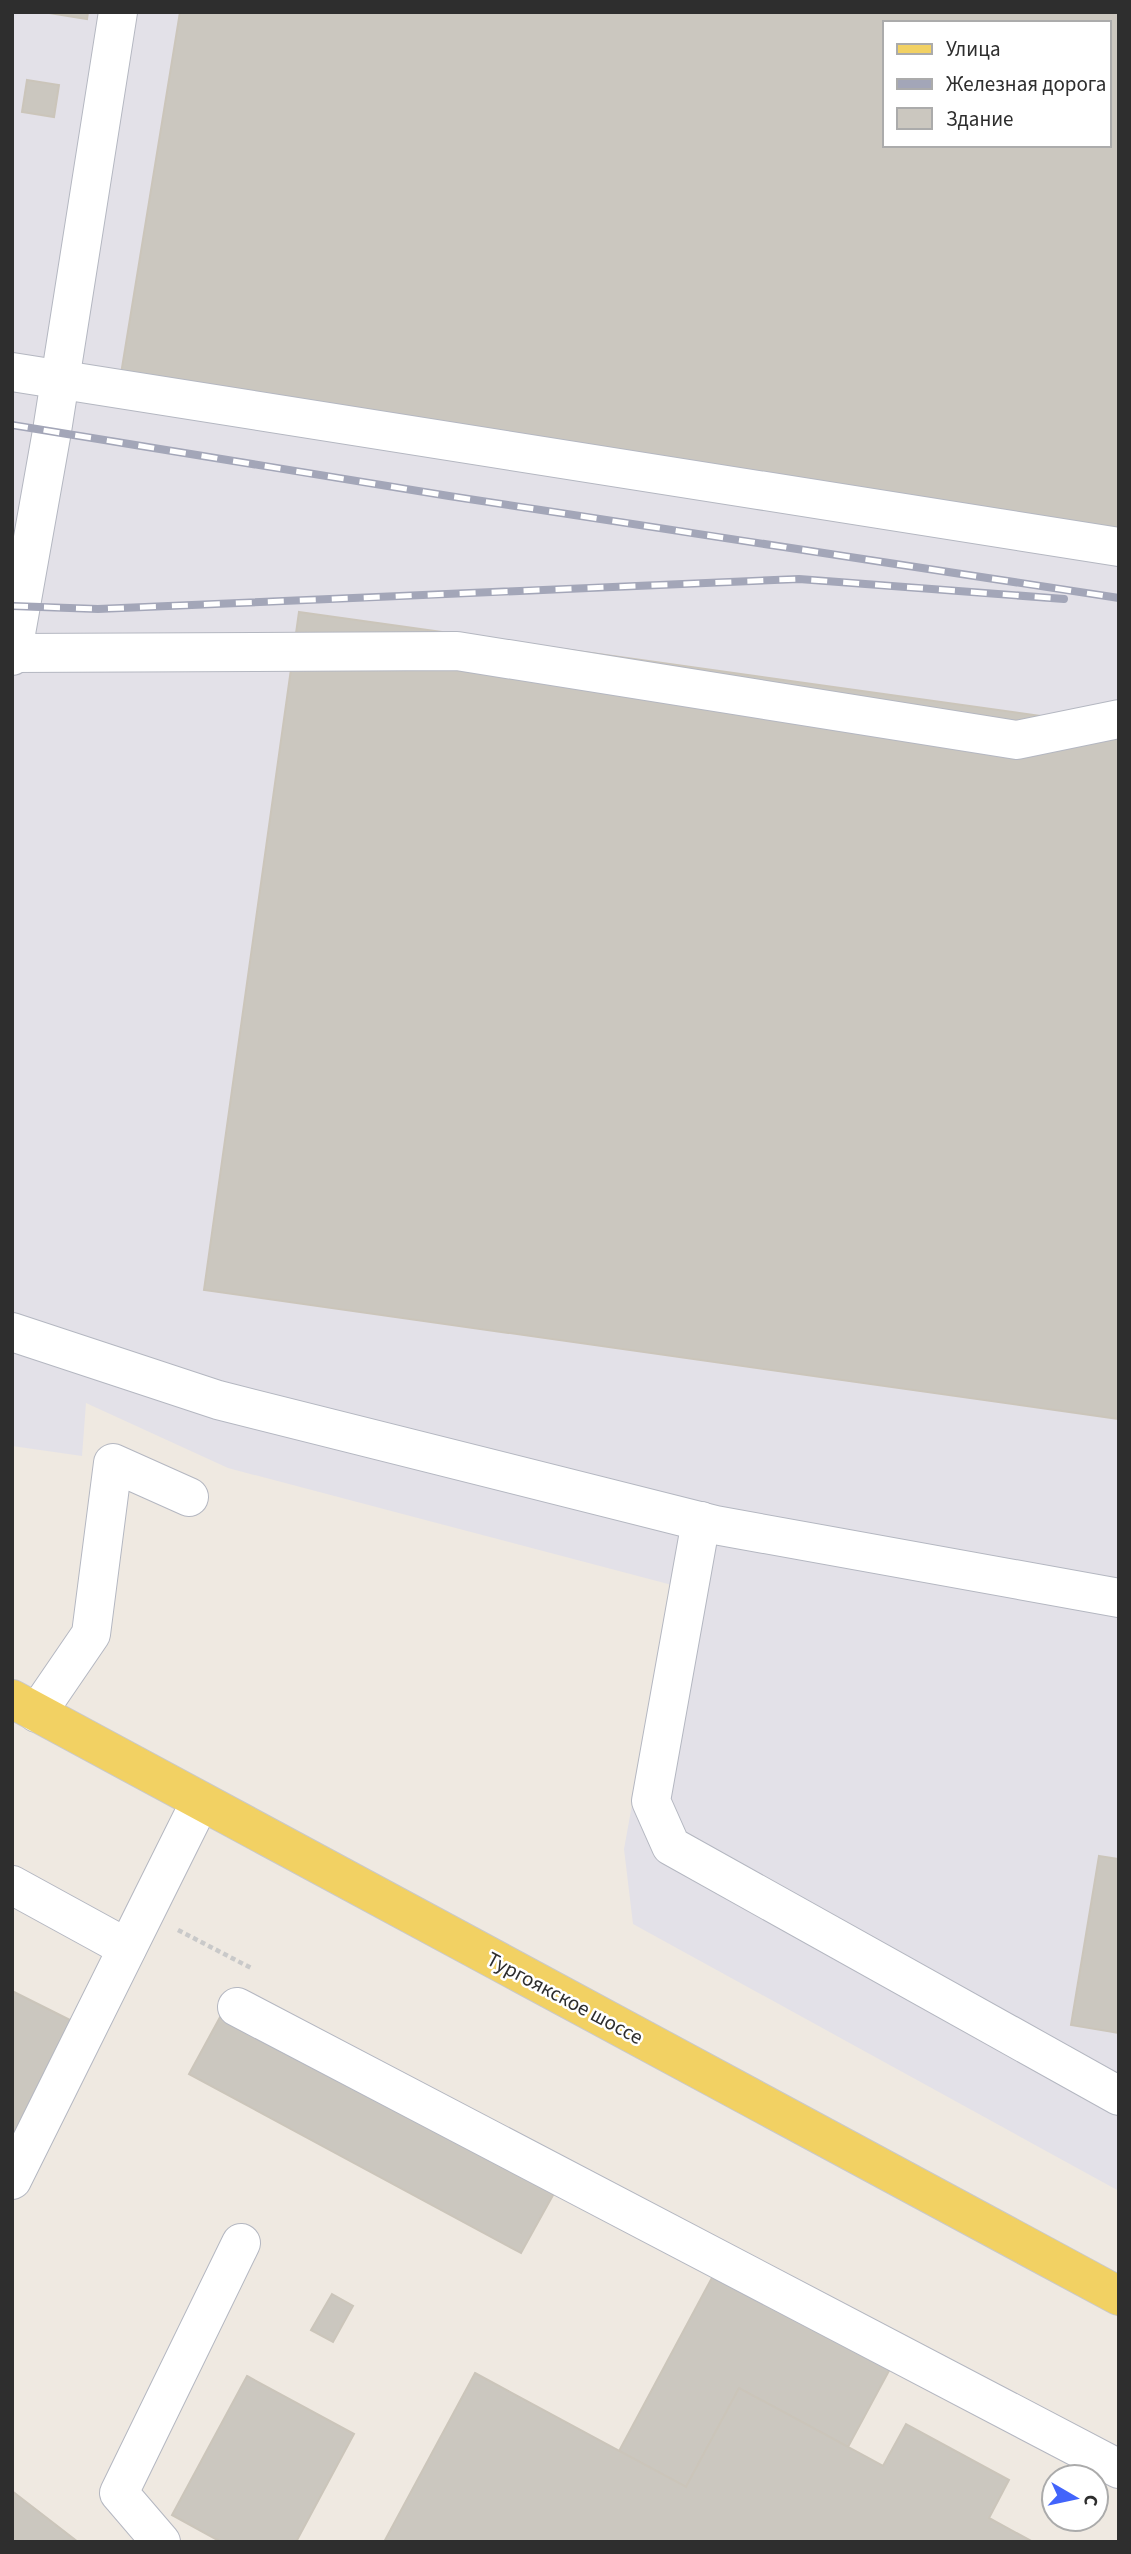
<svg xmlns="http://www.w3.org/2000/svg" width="1131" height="2554" font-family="'Source Sans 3',sans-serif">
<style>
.industrial{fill:#e3e1e8;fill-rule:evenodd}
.building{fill:#cbc7bf;stroke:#cbc5ba;stroke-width:2;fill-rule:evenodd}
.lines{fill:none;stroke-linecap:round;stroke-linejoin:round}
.minor-casing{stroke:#b4b7c1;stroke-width:40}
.major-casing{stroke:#c9c9c9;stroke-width:40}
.path{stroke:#c9c9c9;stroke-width:4.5;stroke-dasharray:5 3.5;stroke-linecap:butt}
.minor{stroke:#fff;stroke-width:38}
.major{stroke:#f2d163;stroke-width:38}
.rail-casing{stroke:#a3a6b8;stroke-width:8}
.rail{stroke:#fff;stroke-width:5;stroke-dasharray:16;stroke-linecap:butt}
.labels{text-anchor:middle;stroke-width:5;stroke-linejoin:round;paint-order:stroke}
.street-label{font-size:21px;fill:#2e2e2e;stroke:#fff}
</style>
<rect width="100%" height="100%" fill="#efe9e1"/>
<!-- industrial -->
<path class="industrial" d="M 12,12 L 1119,12 L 1119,2191 L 633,1924 L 624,1849 L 672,1585 L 228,1468 L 86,1403 L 82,1456 L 12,1446 ZM 884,23 L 1108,23 L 1108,145 L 884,145 Z"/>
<!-- building -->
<g class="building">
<path d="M 43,12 L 88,12 L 87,19 Z"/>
<path d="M 180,12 L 1119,12 L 1119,529 L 121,374 ZM 884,23 L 1108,23 L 1108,145 L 884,145 Z"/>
<path d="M 27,80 L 59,85 L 54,117 L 22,112 Z"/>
<path d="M 299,612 L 1119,727 L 1119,1419 L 204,1290 Z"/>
<path d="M 1099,1856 L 1119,1859 L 1119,2033 L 1071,2025 Z"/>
<path d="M 12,1991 L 78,2024 L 22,2134 L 12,2129 Z"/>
<path d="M 225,2008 L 557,2188 L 521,2253 L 189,2074 Z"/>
<path d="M 714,2274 L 890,2369 L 848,2447 L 739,2388 L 686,2487 L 619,2451 Z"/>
<path d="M 332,2294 L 353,2306 L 333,2342 L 311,2330 Z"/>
<path d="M 475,2373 L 686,2487 L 739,2388 L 883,2466 L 906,2424 L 1009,2480 L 989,2518 L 1033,2542 L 384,2542 Z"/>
<path d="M 247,2376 L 354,2434 L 296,2542 L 221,2542 L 172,2515 Z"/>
<path d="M 12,2491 L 78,2542 L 12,2542 Z"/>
</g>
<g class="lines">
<!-- minor casing -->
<g class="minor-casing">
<g id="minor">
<path d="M 12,372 L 1119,547"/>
<path d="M 12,653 L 457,651 L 1017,740 L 1119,719"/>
<path d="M 12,656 L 52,431 L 118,12"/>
<path d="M 12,1332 L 218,1400 L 715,1525 L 1119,1598"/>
<path d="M 701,1521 L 651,1801 L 671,1846 L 1119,2096"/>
<path d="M 37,1713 L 91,1634 L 113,1463 L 189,1497"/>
<path d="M 12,1885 L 127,1948"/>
<path d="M 237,2007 L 1119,2469"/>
<path d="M 12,2180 L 200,1802"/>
<path d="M 161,2542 L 119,2493 L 241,2243"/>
</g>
</g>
<!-- major casing -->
<g class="major-casing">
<path id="major" d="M 12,1699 L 1119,2296"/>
</g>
<!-- path -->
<path class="path" d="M 178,1930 L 253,1969"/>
<!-- minor -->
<use href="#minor" class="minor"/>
<!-- major -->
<use href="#major" class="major"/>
<!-- rail casing -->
<g class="rail-casing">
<g id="rail">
<path d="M 12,425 L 449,496 L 1119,598"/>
<path d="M 12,606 L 98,609 L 799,579 L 1064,599"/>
</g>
</g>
<!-- rail -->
<use href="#rail" class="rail"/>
</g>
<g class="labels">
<!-- street labels -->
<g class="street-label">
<text transform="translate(565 1998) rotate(28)" y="7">Тургоякское шоссе</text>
</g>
</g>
<!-- border -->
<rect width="1131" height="2554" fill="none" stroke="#2e2e2e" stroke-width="28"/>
<!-- legend -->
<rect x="883" y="21" width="228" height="126" fill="#ffffff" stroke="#ababab" stroke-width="2"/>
<rect x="897" y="44" width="35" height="10" fill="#f2d163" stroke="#ababab" stroke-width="2"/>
<text x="946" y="56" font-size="21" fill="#2e2e2e">Улица</text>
<rect x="897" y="79" width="35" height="10" fill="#a3a6b8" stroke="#ababab" stroke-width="2"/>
<text x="946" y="91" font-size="21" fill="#2e2e2e">Железная дорога</text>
<rect x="897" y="108" width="35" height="21" fill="#cbc7bf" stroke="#ababab" stroke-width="2"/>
<text x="946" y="126" font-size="21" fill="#2e2e2e">Здание</text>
<!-- north arrow -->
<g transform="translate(1075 2498) rotate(99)"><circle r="33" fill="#ffffff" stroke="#ababab" stroke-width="2"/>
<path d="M0-5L12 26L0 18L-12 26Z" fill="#4264fb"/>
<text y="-10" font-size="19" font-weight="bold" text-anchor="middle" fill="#2e2e2e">С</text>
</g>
</svg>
